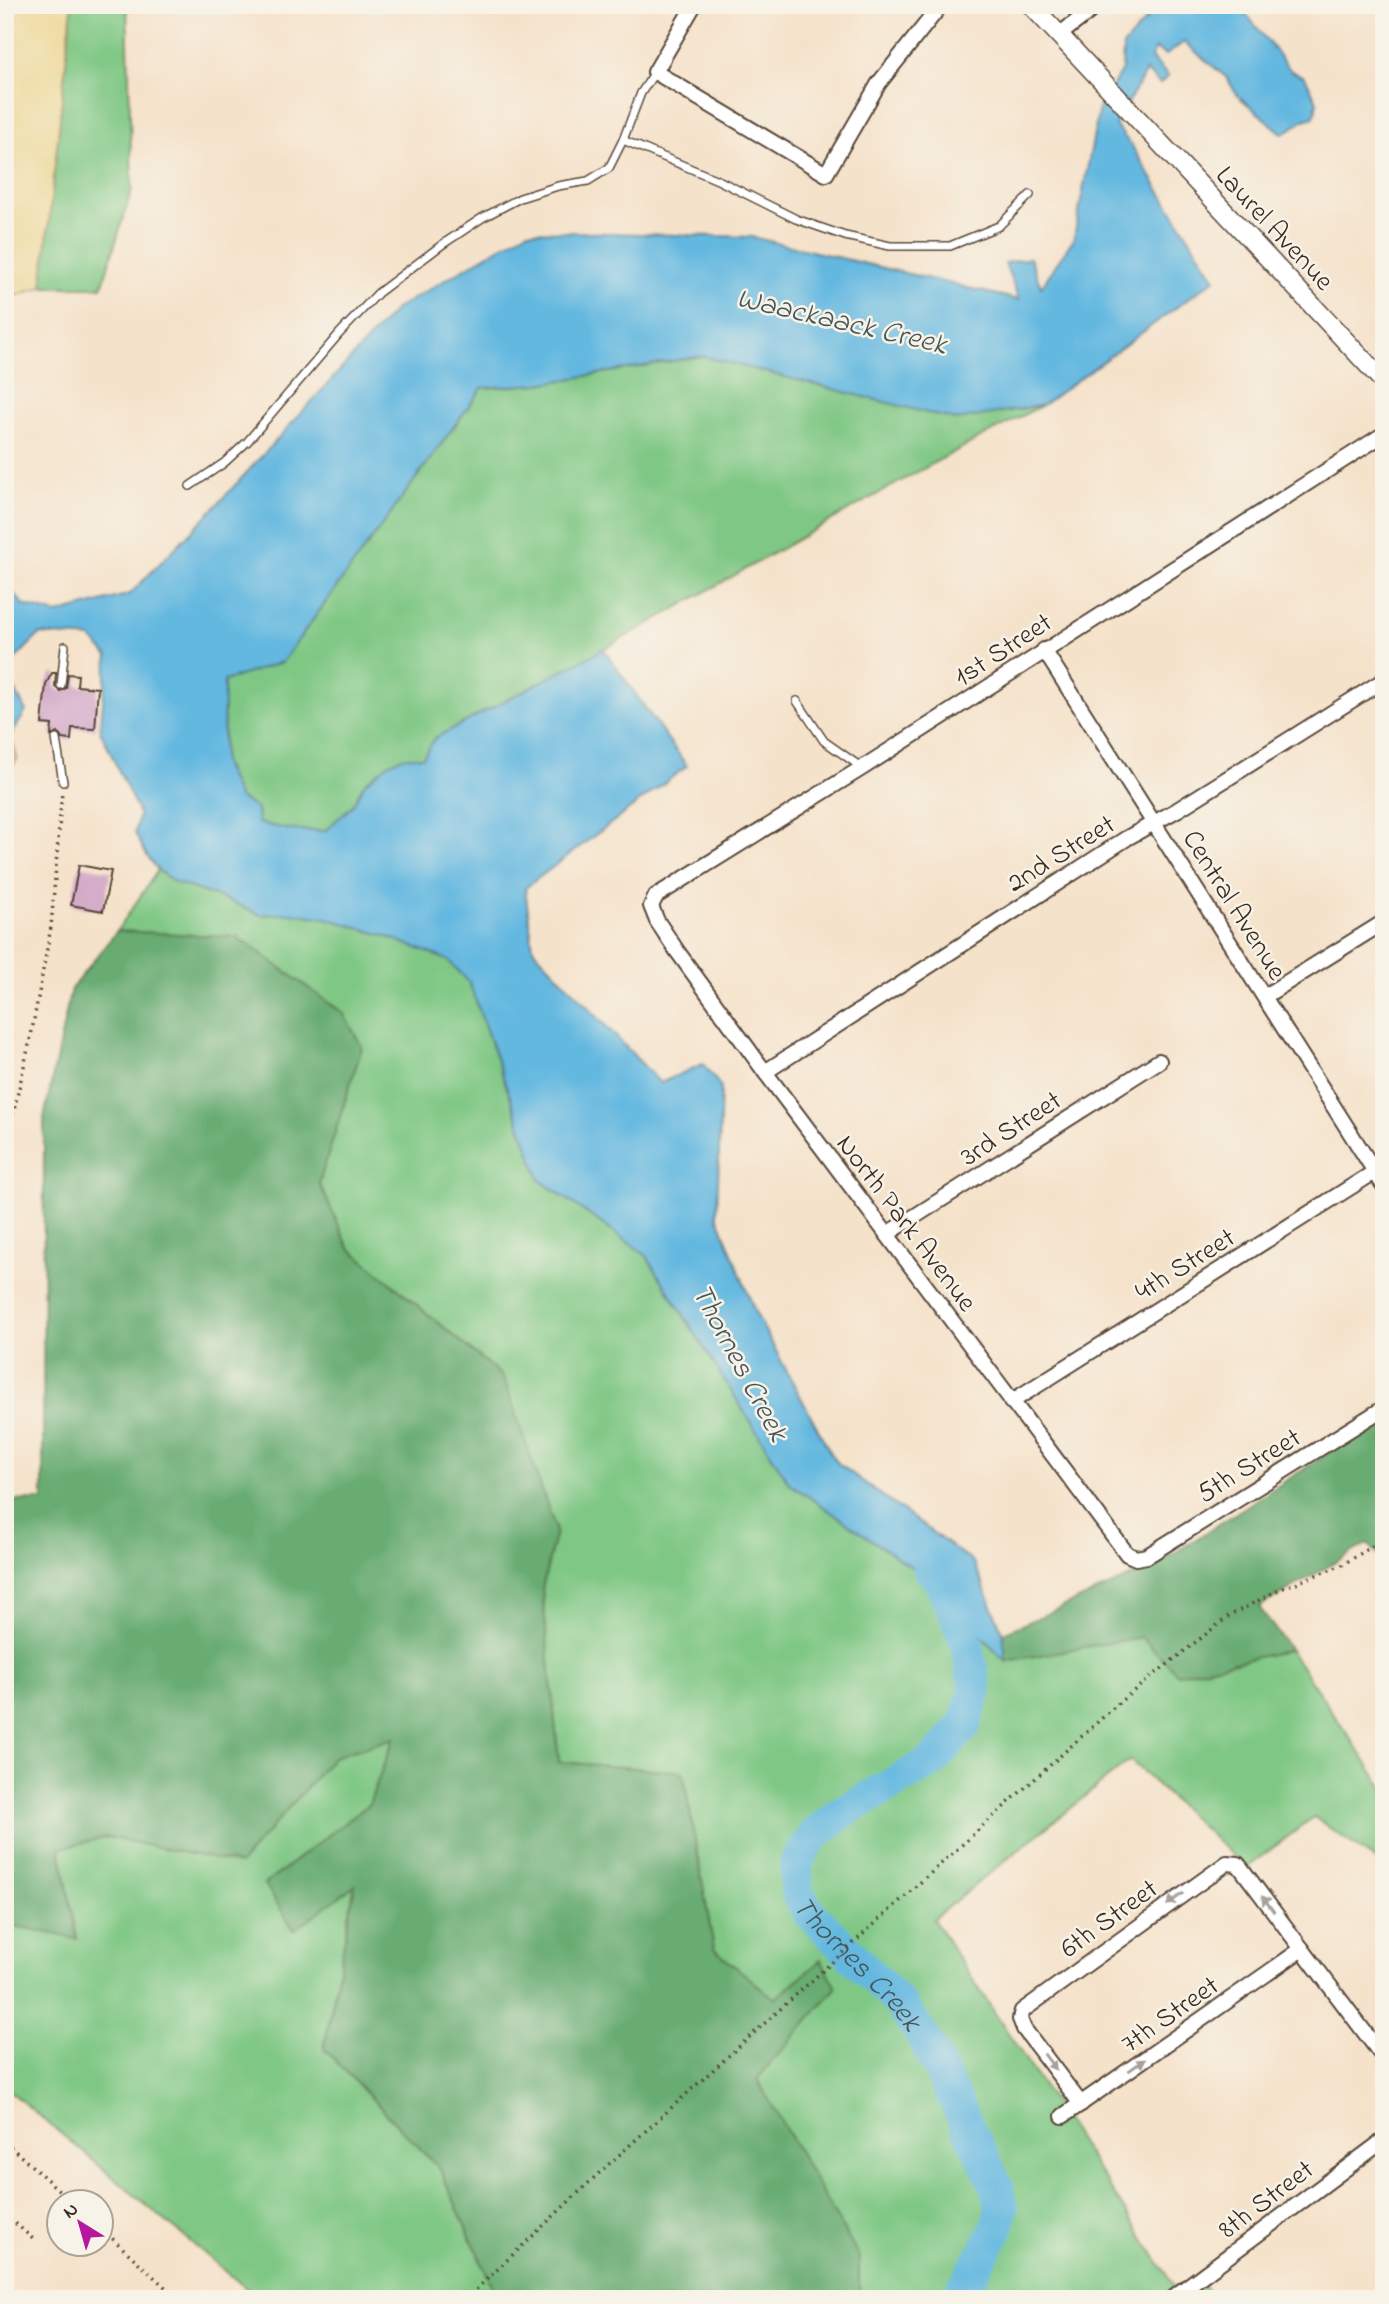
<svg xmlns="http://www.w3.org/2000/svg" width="1389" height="2304" font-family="'Indie Flower',sans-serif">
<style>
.green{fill:#7fc784;stroke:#5d7851;stroke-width:2}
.forest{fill:#67ac72;stroke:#516b48;stroke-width:2}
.sand{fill:#eeda9e;stroke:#94825e;stroke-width:2}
.water{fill:#64b8e0;stroke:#50717f;stroke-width:2}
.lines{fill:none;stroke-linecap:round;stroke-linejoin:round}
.river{stroke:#64b8e0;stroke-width:33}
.building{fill:#d4aac9}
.service-casing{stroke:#574638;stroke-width:10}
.minor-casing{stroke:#574638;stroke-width:18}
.tertiary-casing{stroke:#574638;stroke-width:21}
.path{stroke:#574638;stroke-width:3.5;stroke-dasharray:2 5;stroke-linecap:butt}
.service{stroke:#fff;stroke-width:7}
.minor{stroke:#fff;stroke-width:14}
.tertiary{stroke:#fff;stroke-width:18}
.oneway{fill:#a79f9a}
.labels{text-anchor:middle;stroke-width:5;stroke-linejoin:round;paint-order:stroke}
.street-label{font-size:28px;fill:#3b2a1e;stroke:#f7f3e8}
.water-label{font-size:30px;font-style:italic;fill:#475558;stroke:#f7f3e8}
</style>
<rect width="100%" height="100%" fill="#f7f3e8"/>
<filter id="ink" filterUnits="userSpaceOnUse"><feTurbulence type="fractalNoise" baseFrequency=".0143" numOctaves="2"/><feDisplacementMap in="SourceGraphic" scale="14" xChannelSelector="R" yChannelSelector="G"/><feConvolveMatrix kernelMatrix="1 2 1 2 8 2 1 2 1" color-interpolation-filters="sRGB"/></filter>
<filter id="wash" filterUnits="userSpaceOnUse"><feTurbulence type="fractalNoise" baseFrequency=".00686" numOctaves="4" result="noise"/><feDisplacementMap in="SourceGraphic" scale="28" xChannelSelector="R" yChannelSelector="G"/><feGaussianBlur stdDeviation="1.57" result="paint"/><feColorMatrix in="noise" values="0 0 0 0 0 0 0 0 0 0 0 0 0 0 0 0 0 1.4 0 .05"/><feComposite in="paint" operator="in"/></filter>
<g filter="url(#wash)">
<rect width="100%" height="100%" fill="#f5e2ca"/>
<!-- green -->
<g class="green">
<path d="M 72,5 L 127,5 L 132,189 L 102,287 L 42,287 Z"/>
<path d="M 702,356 L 956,420 L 1043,405 C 838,510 642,635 435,738 L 423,757 L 402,757 L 365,783 L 352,806 L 325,831 L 291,830 L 258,823 L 257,809 L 238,797 L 223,763 L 224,681 L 282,662 L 482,388 L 539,384 Z"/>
<path d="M 158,870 L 174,882 L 227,900 L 261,915 L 292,913 L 326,918 L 386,936 L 448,960 L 469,982 L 540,1180 L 646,1255 L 789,1483 L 917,1571 L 1006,1661 L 1141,1637 L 1179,1674 L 1290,1650 L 1384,1788 L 1384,1866 L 1314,1817 L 1246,1868 L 1130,1760 L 933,1919 L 1183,2299 L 859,2299 L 859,2257 L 756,2079 L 836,1988 L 821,1961 L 775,1999 L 714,1949 L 683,1772 L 559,1762 L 542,1589 L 556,1531 L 503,1377 L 349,1248 L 319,1183 L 362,1047 L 343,1013 L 238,937 L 117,931 Z"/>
<path d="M 394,1737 L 369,1804 L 265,1884 L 355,1884 L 324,2049 L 440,2169 L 498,2299 L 259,2299 L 5,2087 L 5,1930 L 11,1925 L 77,1938 L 60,1848 L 107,1837 L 240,1864 L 333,1757 Z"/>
<path d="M 1202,2285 L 1215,2299 L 1183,2299 Z"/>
</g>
<!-- forest -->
<g class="forest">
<path d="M 117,931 L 238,937 L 343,1013 L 362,1047 L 319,1183 L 349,1248 L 503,1377 L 556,1531 L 542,1589 L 559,1762 L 683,1772 L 714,1949 L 775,1999 L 821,1960 L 836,1988 L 757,2079 L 859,2257 L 859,2299 L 498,2299 L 440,2169 L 324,2049 L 355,1885 L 294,1930 L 265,1884 L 369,1804 L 394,1738 L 333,1757 L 240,1864 L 107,1837 L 60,1848 L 77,1939 L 11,1925 L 5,1930 L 5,1501 L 43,1500 L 44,1118 L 71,989 Z"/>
<path d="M 1384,1417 L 1384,1563 L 1368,1543 L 1259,1607 L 1290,1650 L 1178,1674 L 1141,1637 L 1006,1661 L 1003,1633 L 1153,1567 Z"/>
</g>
<!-- sand -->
<g class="sand">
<path d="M 5,5 L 72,5 L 42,287 L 5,299 Z"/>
<path d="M 11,737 L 17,759 L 5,775 L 5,745 Z"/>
</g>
<!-- water -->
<g class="water">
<path d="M 1159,5 L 1239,5 L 1291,71 L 1305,77 L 1317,102 L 1314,117 L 1304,120 L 1283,134 L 1237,95 L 1227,78 L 1184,42 L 1166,55 L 1155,49 L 1151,58 L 1168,76 L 1160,84 L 1146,71 L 1115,125 L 1131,145 L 1215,279 L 1043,405 L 956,420 L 702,356 L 539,384 L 482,388 L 282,662 L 224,681 L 223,763 L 238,797 L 257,809 L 258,823 L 291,830 L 325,831 L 352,806 L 365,783 L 388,764 L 402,757 L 423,757 L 435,738 L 603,649 L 687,766 L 525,888 L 533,949 L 660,1083 L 703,1064 L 721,1087 L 717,1215 L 756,1314 L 835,1461 L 974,1563 L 1003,1633 L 1006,1661 L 917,1571 L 789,1483 L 646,1255 L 540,1180 L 469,982 L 448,960 L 386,936 L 326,918 L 292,913 L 261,915 L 227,900 L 174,882 L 158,870 L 147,856 L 135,833 L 139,814 L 100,730 L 108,656 L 91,638 L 40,634 L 5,669 L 5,584 L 24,605 L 57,614 L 130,594 L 218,504 L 396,309 L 528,231 L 752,237 L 1019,300 L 1005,263 L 1030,258 L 1041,287 L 1074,238 L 1099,108 L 1122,70 L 1123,46 Z"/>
<path d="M 5,671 L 26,711 L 5,745 Z"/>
</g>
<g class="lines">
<!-- river -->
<path class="river" id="s1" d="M 929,1568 L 938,1577 L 952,1606 L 967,1644 L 975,1690 L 964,1726 L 933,1761 L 841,1813 L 816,1833 L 796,1862 L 797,1893 L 809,1912 L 898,2002 L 923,2036 L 998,2188 L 1002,2208 L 997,2229 L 957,2299"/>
</g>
<g id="blocks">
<!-- building -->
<g class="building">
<path d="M 52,673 L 56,673 L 55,687 L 60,691 L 66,688 L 68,674 L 78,675 L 77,686 L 98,688 L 95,729 L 72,728 L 71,740 L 62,739 L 58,733 L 51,736 L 52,725 L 42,724 L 46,684 Z"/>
<path d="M 79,865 L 111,871 L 103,911 L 71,905 Z"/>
</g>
</g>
</g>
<g filter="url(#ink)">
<use href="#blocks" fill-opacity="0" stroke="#574638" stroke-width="2"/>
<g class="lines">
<!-- service casing -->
<g class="service-casing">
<g id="service">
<path d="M 623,140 L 720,181 L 796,219 L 845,236 L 890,246 L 950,246 L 999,226 L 1030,195"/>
<path d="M 190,486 L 224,463 L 247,442 L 339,334 L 378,293 L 443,244 L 482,218 L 520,198 L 558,186 L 588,181 L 609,168 L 623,140 L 641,93 L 655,72"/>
<path d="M 61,685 L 65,646"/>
<path d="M 797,701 L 824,741 L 861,767"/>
<path d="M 56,739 L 63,782"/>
</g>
</g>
<!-- minor casing -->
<g class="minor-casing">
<g id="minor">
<path d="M 694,5 L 655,72 L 826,174 L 879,83 L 941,5"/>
<path d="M 1059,35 L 1098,5"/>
<path d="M 1384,434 L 862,768 L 656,896 L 651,906 L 657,921 L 677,951 L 765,1072 L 1127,1554 L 1136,1558 L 1147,1556 L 1384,1408"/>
<path d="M 1044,650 L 1384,1186"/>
<path d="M 1265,996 L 1384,922"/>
<path d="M 765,1072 L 1127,838 L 1177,810 L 1384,680"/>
<path d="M 887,1234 L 1159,1061"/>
<path d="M 1011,1402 L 1384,1166"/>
<path d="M 1081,2104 L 1024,2029 L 1020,2019 L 1022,2011 L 1227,1863 L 1238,1864 L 1384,2058"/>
<path d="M 1063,2116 L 1302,1949"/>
<path d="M 1176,2295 L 1384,2140"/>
</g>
</g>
<!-- tertiary casing -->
<g class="tertiary-casing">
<path id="tertiary" d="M 1031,5 L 1384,382"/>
</g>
<!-- path -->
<g class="path">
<path d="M 5,1149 L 31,1036 L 51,927 L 62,792"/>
<path d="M 5,2142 L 72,2202"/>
<path d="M 5,2214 L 33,2239"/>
<path d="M 102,2229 L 178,2299"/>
<path d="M 466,2299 L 598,2174 L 1122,1700 L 1229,1616 L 1278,1590 L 1342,1565 L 1384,1539"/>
</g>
<!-- service -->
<use href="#service" class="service"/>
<!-- minor -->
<use href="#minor" class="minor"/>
<!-- tertiary -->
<use href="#tertiary" class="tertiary"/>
</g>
<!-- one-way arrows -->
<defs><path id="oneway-solid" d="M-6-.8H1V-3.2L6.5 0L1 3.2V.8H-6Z" transform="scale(1.75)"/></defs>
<g class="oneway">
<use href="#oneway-solid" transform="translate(1175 1899) rotate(144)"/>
<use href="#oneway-solid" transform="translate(1268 1904) rotate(-127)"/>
<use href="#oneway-solid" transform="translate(1050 2062) rotate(53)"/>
<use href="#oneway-solid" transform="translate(1137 2065) rotate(-35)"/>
</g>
</g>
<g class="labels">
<!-- street labels -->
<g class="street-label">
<text transform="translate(1276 227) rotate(47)" y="10">Laurel Avenue</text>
<text transform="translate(1002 648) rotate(-33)" y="10">1st Street</text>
<text transform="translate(1060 852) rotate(-32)" y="10">2nd Street</text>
<text transform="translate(1236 904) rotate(58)" y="10">Central Avenue</text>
<text transform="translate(1010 1127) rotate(-33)" y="10">3rd Street</text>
<text transform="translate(908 1222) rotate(53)" y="10">North Park Avenue</text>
<text transform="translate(1184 1263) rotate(-32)" y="10">4th Street</text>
<text transform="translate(1248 1464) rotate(-32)" y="10">5th Street</text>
<text transform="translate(1108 1917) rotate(-36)" y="10">6th Street</text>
<text transform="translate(1169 2013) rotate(-35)" y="10">7th Street</text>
<text transform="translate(1265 2198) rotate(-37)" y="10">8th Street</text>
</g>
<!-- water labels -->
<g class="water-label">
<text transform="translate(842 320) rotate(13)" y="10">Waackaack Creek</text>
<text transform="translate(741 1362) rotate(62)" y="10">Thornes Creek</text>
<text dy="10" stroke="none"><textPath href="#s1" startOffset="514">Thornes Creek</textPath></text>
</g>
</g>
<!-- margin -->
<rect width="1389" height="2304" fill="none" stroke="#f7f3e8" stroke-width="28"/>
<!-- north arrow -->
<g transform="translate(80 2223) rotate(323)"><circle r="33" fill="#f7f3e8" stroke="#aca397" stroke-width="2"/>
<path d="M0-5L12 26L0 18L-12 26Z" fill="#b5179e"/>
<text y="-10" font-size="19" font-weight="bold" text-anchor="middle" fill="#3b2a1e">N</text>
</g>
</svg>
